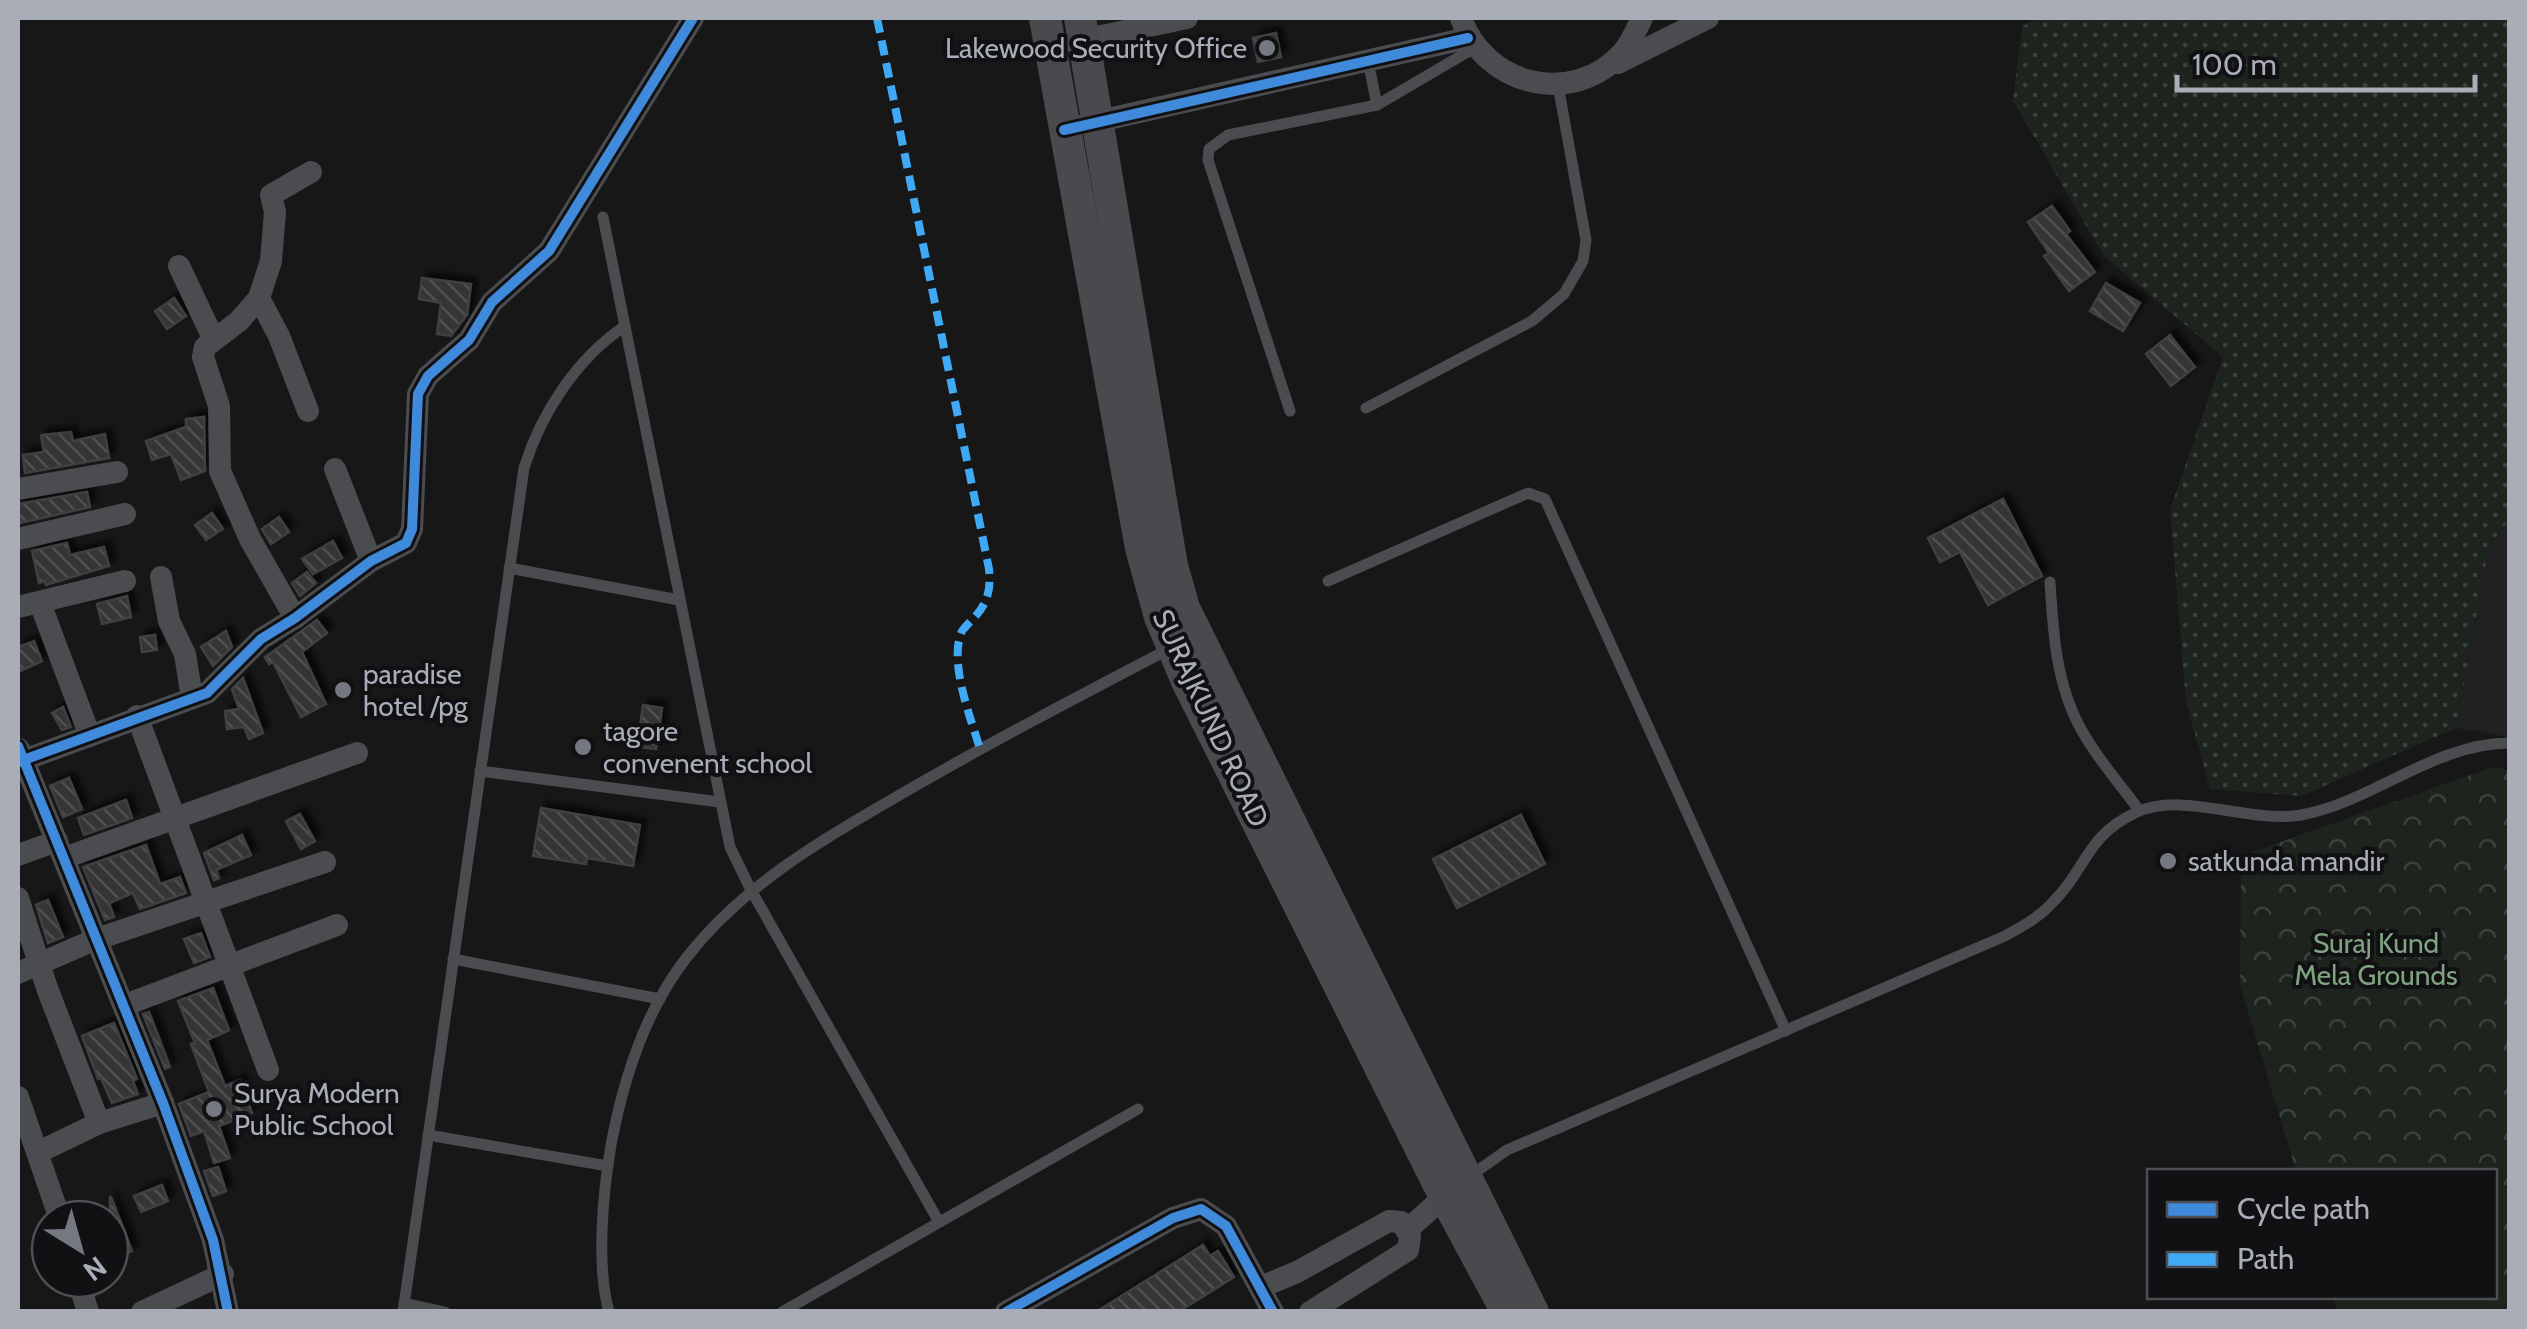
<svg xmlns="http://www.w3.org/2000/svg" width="2527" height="1329" font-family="Cabin,sans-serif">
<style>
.built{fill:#212123}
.grass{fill:url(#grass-dots)}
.park{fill:url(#park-crowns)}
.building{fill:url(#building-back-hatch);stroke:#3f4043;stroke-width:2.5;filter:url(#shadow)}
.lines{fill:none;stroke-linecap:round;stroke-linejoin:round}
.lane{stroke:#4b4c50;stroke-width:11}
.street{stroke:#4b4c50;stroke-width:22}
.secondary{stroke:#4a4a4e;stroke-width:32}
.quiet{stroke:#3fa9f5;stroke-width:8;stroke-dasharray:15 8;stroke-linecap:butt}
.cycleway-casing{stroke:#111113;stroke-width:16}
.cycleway{stroke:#408adc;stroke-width:10}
.poi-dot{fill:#757880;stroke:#111113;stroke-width:4}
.labels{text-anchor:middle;stroke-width:8;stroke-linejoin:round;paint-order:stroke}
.poi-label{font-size:28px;fill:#a8adb8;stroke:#111113;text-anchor:start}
.street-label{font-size:28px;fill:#a8adb8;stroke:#111113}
.park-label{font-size:28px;fill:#7fa381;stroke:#111113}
</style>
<defs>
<pattern id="grass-dots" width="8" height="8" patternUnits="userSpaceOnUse" patternTransform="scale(2.5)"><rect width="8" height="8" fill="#1d241e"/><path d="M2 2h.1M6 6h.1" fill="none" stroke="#3b413d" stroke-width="1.8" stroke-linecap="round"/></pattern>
<pattern id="park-crowns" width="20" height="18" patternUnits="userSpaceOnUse" patternTransform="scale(2.5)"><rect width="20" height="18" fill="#1d241e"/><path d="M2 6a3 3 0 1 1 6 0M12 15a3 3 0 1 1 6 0" fill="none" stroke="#3b413d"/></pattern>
<pattern id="building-back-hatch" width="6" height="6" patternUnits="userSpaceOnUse" patternTransform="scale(2.5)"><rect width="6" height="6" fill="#353536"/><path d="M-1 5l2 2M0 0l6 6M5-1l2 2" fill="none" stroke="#4f5051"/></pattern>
<filter id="shadow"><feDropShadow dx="6" dy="-6" stdDeviation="2.5" flood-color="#0009"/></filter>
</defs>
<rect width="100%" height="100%" fill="#171717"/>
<!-- built -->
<path class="built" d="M 2509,520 L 2509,737 L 2456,728 L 2489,546 Z"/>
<!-- grass -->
<path class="grass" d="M 2040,18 L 2509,18 L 2509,520 L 2489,546 L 2456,728 L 2301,796 L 2210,789 L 2186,701 L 2170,510 L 2223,357 L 2104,256 L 2013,101 L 2022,26 Z"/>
<!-- park -->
<path class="park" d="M 2493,767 L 2510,770 L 2509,1311 L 2338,1311 L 2333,1297 L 2494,1296 L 2494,1172 L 2296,1171 L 2240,985 L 2241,856 Z"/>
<!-- building -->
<g class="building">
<path d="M 1276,33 L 1281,57 L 1258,62 L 1253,38 Z"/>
<path d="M 2052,206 L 2070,231 L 2066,234 L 2095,272 L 2069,291 L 2044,256 L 2049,253 L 2028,222 Z"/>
<path d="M 422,278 L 471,284 L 467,315 L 451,336 L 437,334 L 441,303 L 419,299 Z"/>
<path d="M 2106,283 L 2140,303 L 2123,331 L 2090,311 Z"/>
<path d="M 174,298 L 186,316 L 167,329 L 155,311 Z"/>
<path d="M 2170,335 L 2195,367 L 2171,386 L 2146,354 Z"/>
<path d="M 204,417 L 205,471 L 181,480 L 171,454 L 152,460 L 146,441 L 186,427 L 186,419 Z"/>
<path d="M 71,432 L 73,441 L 105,434 L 109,458 L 25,473 L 23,455 L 44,452 L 41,435 Z"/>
<path d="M 87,492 L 90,507 L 20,523 L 18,504 Z"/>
<path d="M 2003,499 L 2042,576 L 1988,605 L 1960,552 L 1940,562 L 1928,538 Z"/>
<path d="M 212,513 L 223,529 L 206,540 L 195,525 Z"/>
<path d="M 279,517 L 289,532 L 271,544 L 262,529 Z"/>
<path d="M 333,541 L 342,558 L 313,574 L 302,559 Z"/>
<path d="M 67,543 L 70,555 L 104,547 L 109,566 L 46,585 L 45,581 L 39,583 L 32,551 Z"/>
<path d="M 307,572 L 316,583 L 300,596 L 292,583 Z"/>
<path d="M 127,596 L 131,617 L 102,624 L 97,604 Z"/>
<path d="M 317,620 L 327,633 L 302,652 L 326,704 L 301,717 L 273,662 L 269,664 L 265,657 Z"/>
<path d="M 226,631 L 232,647 L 213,666 L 201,647 Z"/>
<path d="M 155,635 L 157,650 L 142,652 L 140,637 Z"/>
<path d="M 34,641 L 42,661 L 18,672 L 18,647 Z"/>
<path d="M 243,678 L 263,733 L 249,739 L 244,727 L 227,729 L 225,711 L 239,709 L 232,689 Z"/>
<path d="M 643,705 L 662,708 L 656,749 L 637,747 Z"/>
<path d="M 63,707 L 71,727 L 62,730 L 52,713 Z"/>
<path d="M 69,778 L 82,809 L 63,817 L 50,786 Z"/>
<path d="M 126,800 L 132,818 L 84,835 L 78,818 Z"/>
<path d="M 541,808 L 640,825 L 633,866 L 587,858 L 586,864 L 533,856 Z"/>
<path d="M 300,814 L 315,841 L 301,849 L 286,821 Z"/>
<path d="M 1521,815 L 1545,864 L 1457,908 L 1433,859 Z"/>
<path d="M 242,835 L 251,855 L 216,870 L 219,878 L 214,880 L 204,853 Z"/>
<path d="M 146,845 L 160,884 L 180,877 L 186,893 L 140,909 L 133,893 L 109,903 L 114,917 L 105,920 L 83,867 Z"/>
<path d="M 48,900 L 63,937 L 48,943 L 36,905 Z"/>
<path d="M 201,933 L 210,957 L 194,963 L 184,939 Z"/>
<path d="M 213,988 L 229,1030 L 207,1040 L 225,1086 L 240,1080 L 252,1113 L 219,1126 L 230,1158 L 214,1163 L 204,1131 L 191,1136 L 179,1104 L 209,1092 L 191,1044 L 195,1043 L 178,1001 Z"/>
<path d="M 149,1012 L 170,1067 L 165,1069 L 143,1014 Z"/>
<path d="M 114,1023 L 137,1079 L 133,1081 L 138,1094 L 112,1103 L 101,1078 L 98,1079 L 82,1036 Z"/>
<path d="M 218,1167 L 226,1191 L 213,1196 L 204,1171 Z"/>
<path d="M 162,1185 L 168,1201 L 141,1212 L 134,1196 Z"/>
<path d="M 111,1197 L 132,1251 L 110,1259 L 110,1197 Z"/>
<path d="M 1203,1245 L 1210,1256 L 1218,1251 L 1234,1277 L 1178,1312 L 1096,1312 Z"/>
</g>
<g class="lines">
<!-- lane -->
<g class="lane">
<path d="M 1368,61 L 1377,105"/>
<path d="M 603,217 L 730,847 L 751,890 L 939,1222"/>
<path d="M 1366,408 L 1532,321 L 1564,294 L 1583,261 L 1586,240 L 1558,85"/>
<path d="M 1290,411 L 1208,160 L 1209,149 L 1228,135 L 1377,105 L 1476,47"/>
<path d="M 509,568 L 679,600"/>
<path d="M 1328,581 L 1528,493 L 1545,499 L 1786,1031"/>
<path d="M 2050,582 C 2053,627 2055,671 2073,713 C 2088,748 2117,780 2139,810"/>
<path d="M 480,771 L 720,802"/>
<path d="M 453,959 L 660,999"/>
<path d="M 428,1135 L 608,1166"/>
<path d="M 1470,1176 L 1507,1150 L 2005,936 C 2023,926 2040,917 2054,901 C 2087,868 2086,836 2135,813 C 2182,790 2249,824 2301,815 C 2373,802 2434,743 2510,743"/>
<path d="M 404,1303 L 445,1312"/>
<path d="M 403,1312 L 524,468 C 541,413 577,358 625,326"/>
<path d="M 609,1312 C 596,1266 603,1192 611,1145 C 623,1081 646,1009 687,957 C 745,883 824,839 903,793 C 991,742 1081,695 1171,648"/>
<path d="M 782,1312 L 1138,1109"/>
</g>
<!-- street -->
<g class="street">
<path d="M 1461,18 C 1485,86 1573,108 1623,52 C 1631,43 1637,28 1642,18"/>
<path d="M 1073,42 L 1187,18"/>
<path d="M 1618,63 L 1708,18"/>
<path d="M 1086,124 L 1468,38"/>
<path d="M 179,266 L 214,340"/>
<path d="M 259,298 L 279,336 L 308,411"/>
<path d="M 335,469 L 371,561"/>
<path d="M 18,489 L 117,472"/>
<path d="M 18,539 L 125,514"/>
<path d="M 161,577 L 169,621 L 185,654 L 192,698"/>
<path d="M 40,603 L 90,736"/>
<path d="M 18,607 L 125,581"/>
<path d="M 295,618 L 250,539 L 220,471 L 219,406 L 203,357 L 205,347 L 239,321 L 259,298 L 271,261 L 275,212 L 271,195 L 311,172"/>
<path d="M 137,716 L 268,1070"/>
<path d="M 19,749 L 163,1103 L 213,1240 L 228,1312"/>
<path d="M 18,762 L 207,693 L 261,639 L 295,618 L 371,561 L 406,543 L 412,529 L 418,394 L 428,376 L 469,340 L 492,302 L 549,251 L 693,18"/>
<path d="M 18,855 L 57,841"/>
<path d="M 64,858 L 357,753"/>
<path d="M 18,898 L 47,988 L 99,1123"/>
<path d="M 18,973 L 94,940 L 325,862"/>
<path d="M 125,1005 L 337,925"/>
<path d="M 18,1097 L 60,1219"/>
<path d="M 39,1152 L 99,1123 L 163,1103"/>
<path d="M 1407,1230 L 1453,1189"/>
<path d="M 78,1279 L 88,1312"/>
<path d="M 1261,1287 L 1297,1272 L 1389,1221 L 1401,1222 L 1410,1236 L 1408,1250 L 1310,1312"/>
<path d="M 142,1312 L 223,1274"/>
<path d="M 1006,1312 L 1173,1218 L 1201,1209 L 1226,1226 L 1273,1312"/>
</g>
<!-- secondary -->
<g class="secondary">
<path d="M 1045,18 L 1141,548 L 1160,617 L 1187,681 L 1444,1195 L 1507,1312"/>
<path d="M 1080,18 L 1172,566 L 1184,608 L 1533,1312"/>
</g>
<!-- quiet -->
<path class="quiet" d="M 877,18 L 989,569 C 991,590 988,603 973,619 C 972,620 962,630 962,631 C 948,662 971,718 980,749"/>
<!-- cycleway casing -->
<g class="cycleway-casing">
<g id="cycleway">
<path d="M 1064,130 L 1468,38"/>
<path d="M 18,746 L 163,1103 L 213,1240 L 228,1312"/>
<path d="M 18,762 L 207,693 L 261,639 L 295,618 L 371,561 L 406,543 L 412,529 L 418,394 L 428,376 L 469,340 L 492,302 L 549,251 L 693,18"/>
<path d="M 1006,1312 L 1173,1218 L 1201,1209 L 1226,1226 L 1273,1312"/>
</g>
</g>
<!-- cycleway -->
<use href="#cycleway" class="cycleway"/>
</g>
<!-- markers -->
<g class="poi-dot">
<circle cx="1267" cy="48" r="10"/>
<circle cx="343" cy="690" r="10"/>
<circle cx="583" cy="747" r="10"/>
<circle cx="2168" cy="861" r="10"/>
<circle cx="214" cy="1109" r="10"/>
</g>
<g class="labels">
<!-- poi labels -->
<g class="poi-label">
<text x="1247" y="58" text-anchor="end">Lakewood Security Office</text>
<text x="363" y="684">paradise<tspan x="363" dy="32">hotel /pg</tspan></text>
<text x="603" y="741">tagore<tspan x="603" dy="32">convenent school</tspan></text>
<text x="2188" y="871">satkunda mandir</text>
<text x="234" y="1103">Surya Modern<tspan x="234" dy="32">Public School</tspan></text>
</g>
<!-- street labels -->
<g class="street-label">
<text transform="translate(1211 718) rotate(65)" y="10">SURAJKUND ROAD</text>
</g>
<!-- park labels -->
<g class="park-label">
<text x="2376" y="953">Suraj Kund<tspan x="2376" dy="32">Mela Grounds</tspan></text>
</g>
</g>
<!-- border -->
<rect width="2527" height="1329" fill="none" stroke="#a8adb8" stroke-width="40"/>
<!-- legend -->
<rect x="2147" y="1169" width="350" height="130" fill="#111113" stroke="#4d4f55" stroke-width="2.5"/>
<rect x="2167" y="1202" width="50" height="15" fill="#408adc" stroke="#4d4f55" stroke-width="2.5"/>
<text x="2237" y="1219" font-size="30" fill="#a8adb8">Cycle path</text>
<rect x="2167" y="1252" width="50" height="15" fill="#3fa9f5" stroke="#4d4f55" stroke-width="2.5"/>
<text x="2237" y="1269" font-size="30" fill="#a8adb8">Path</text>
<!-- north arrow -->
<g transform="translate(80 1249) rotate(143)"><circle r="48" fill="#111113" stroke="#4d4f55" stroke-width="2.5"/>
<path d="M0-8L18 38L0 25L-18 38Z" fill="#757880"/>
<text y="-15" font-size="28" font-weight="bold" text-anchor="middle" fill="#a8adb8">N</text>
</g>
<!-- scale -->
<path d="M2177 75v15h298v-15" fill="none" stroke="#a8adb8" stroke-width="5"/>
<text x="2192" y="75" font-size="30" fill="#a8adb8" stroke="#111113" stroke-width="8" paint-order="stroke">100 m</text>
</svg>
